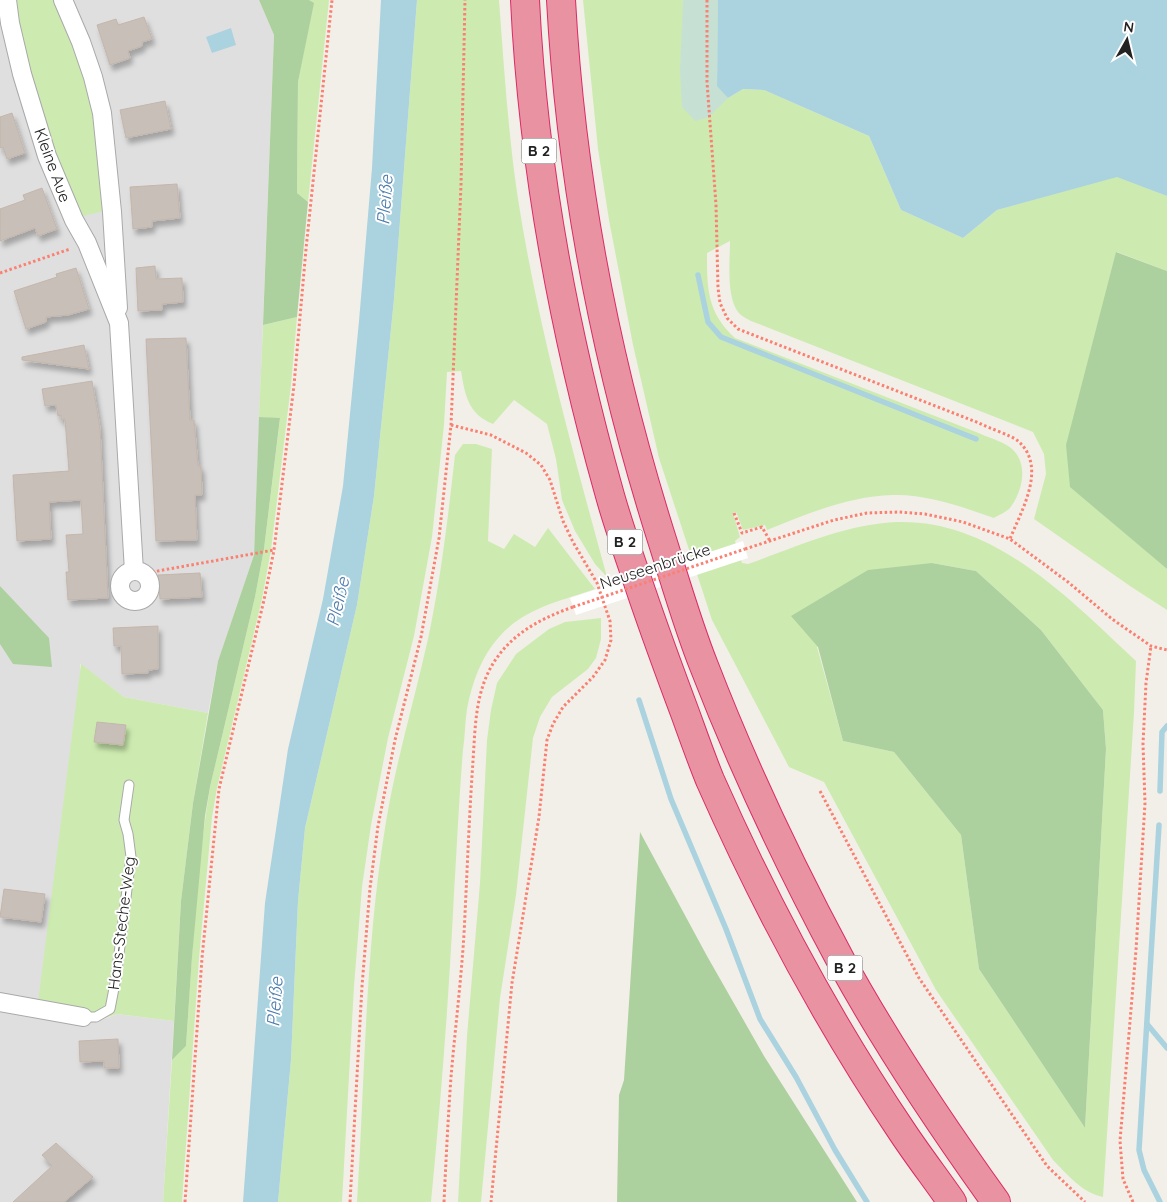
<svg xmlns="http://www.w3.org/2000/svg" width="1167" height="1202" font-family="Quicksand,sans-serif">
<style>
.residential{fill:#e0dfdf}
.grass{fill:#cdebb0;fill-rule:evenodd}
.forest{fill:#add19e}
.wetland{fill:#c6e0d4}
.water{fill:#aad3df}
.pier{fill:#fff}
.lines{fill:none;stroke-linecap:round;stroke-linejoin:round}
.stream{stroke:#aad3df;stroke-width:5.5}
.building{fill:#c7bfb8;stroke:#c4b6ab;filter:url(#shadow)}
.lane-casing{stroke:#a9a9a9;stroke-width:11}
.street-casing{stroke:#a9a9a9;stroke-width:20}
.highway-casing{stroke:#dc2a67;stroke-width:30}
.path{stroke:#fa8072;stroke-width:3;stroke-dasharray:2.5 2.5;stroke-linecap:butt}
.lane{stroke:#fff;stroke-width:9}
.street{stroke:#fff;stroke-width:18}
.highway{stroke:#e892a2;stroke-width:28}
.path-bridge{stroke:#fa8072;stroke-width:3;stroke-dasharray:2.5 2.5;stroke-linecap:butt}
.labels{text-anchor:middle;stroke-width:4;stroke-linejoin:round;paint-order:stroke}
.shield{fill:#fff;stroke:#646464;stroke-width:1}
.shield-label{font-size:15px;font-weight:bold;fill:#222}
.street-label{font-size:16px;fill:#222;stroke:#fff}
.water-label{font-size:18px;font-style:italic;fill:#4a7aab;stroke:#fff}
</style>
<defs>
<filter id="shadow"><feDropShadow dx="3" dy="5.5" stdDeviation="2.5" flood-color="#0004"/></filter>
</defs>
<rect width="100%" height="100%" fill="#f2efe9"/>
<!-- residential -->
<path class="residential" d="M 0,0 L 259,0 L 274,35 L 254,555 L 218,661 L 208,713 L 124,697 L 80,664 L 99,1021 L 117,1014 L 174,1021 L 163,1202 L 0,1202 Z"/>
<!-- grass -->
<g class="grass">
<path d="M 14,0 L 55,0 L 86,79 L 95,114 L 104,211 L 79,217 L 45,127 L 17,22 Z"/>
<path d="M 309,0 L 329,0 L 308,202 L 297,193 L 298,82 L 313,3 Z"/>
<path d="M 417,0 L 499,0 C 504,66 508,133 518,199 C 538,327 573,452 607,577 L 595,564 L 575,531 L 562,500 L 556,459 L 547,424 L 514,400 L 493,424 C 468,414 465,395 461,371 L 447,372 L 444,425 L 432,537 L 414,636 L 388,738 L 371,825 L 362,887 L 354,986 L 342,1202 L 278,1202 L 291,1060 L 298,901 L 305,828 L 357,605 L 374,496 L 394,299 Z"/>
<path d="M 583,0 L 718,0 L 717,85 L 728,98 L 743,89 L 764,90 L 869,136 L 901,210 L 963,238 L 997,210 L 1117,176 L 1167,196 L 1167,271 L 1117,252 L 1071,487 L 1167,569 L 1167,610 L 1130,586 L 1034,519 L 1046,474 L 1044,454 L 1033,432 L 751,321 C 746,318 741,316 738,312 C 726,296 730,260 730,241 L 707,253 C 707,289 707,312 735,338 L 976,432 C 987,437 1002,441 1011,448 C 1029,463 1023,491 1010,508 C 1006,512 999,515 994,518 C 962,507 927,494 893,495 C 849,496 807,514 767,530 L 765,525 L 743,530 L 736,512 L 733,513 L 740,537 L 735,541 L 742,563 L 748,564 C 796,547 846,524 897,522 C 995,519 1070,600 1136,661 L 1134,713 L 1103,1197 C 1082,1193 1067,1174 1053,1160 L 936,990 L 824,782 L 789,767 L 712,620 L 659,458 L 633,345 L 609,220 L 598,149 ZM 932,563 L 976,571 L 1041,630 L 1103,710 L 1106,749 L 1085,1128 L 979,969 L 961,835 L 894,752 L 843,741 L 817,647 Z"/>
<path d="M 297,317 L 291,385 L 271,550 L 262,599 L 217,788 L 212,817 L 199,958 L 182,1202 L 163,1202 L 172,1060 L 186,1046 C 192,960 196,872 210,787 L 255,597 L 264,549 L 280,419 L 259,417 L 263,325 Z"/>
<path d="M 463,444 L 476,444 L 492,449 L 488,541 L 504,549 L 514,534 L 535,547 L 548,528 L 595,589 C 561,601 524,608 499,637 C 481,657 472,683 467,709 C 465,722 465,737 463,750 C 459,798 457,846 454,893 C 449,996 441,1100 431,1202 L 357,1202 C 365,1077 365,951 385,828 C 395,764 414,702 428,639 C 441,578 448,517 455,455 Z"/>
<path d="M 601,618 L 601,639 L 596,658 L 588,669 L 552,697 L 540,717 L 533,738 L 516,895 L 500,998 L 481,1202 L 458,1202 L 467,1036 L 480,883 L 487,740 L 491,710 L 497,683 L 516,654 L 549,629 L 565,622 Z"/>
<path d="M 81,664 L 124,697 L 208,713 L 193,803 L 181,901 L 174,1021 L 117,1014 L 81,1026 L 84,1012 L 38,1002 Z"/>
</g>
<!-- forest -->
<g class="forest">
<path d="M 259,0 L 309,0 L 314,3 L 298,82 L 297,193 L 308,202 L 297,317 L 263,325 L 274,35 Z"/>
<path d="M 1116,252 L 1167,271 L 1167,569 L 1070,487 L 1066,445 Z"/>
<path d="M 259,417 L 280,418 L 264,549 L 255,597 L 210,787 L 205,816 L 192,957 L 186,1046 L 172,1060 L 181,901 L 193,803 L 218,661 L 254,555 Z"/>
<path d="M 932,563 L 976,571 L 1041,630 L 1103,710 L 1106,749 L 1085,1128 L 979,969 L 961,835 L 894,752 L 843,741 L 818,647 L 791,616 L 868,570 Z"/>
<path d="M 0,586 L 49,638 L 52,667 L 13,664 L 0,644 Z"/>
<path d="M 640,832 L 707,956 L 764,1056 L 857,1202 L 617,1202 L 619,1095 L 624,1080 Z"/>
</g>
<!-- wetland -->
<path class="wetland" d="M 683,0 L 718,0 L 717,85 L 728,98 L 709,117 L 695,121 L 682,107 L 680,70 Z"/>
<!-- water -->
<g class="water">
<path d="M 381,0 L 417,0 L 394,299 L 374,496 L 357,605 L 305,828 L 298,901 L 291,1060 L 278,1202 L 243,1202 L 265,903 L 288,749 L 323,599 L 343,486 L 359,321 L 372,168 Z"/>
<path d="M 718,0 L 1167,0 L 1167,196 L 1117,177 L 997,210 L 963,238 L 901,210 L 869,136 L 764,90 L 743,89 L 728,98 L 717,86 Z"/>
<path d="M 231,28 L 236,45 L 212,53 L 206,37 Z"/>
</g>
<!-- pier -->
<path class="pier" d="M 743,541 L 748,558 L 576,615 L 570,598 Z"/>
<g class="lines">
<!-- stream -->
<g class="stream">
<path d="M 698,275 L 708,322 L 721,337 L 976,439"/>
<path d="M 639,700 L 671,799 L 726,929 L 760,1019 L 796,1077 L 835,1150 L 867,1202"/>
<path d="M 1160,791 L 1162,732 L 1167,726"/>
<path d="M 1159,825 L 1139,1150 L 1144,1170 L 1160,1202"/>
<path d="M 1147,1024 L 1167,1048"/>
</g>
</g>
<!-- building -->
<g class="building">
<path d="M 144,17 L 152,39 L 142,42 L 142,46 L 128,51 L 130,58 L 110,65 L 97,25 L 116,19 L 118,25 Z"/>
<path d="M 165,101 L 171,129 L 126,138 L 120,110 Z"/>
<path d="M 12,113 L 25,153 L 7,159 L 3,147 L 0,148 L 0,117 Z"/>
<path d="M 177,184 L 180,218 L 152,221 L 152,227 L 133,229 L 130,187 Z"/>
<path d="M 42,188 L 57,229 L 38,236 L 35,228 L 0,241 L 0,209 L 25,200 L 23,195 Z"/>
<path d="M 155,266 L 156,279 L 182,278 L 183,302 L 162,304 L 162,310 L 138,311 L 136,268 Z"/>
<path d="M 76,268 L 89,309 L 68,315 L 46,317 L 46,322 L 26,329 L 14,291 L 57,277 L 56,274 Z"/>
<path d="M 186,338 L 190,420 L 194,420 L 198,466 L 201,466 L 202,495 L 195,495 L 197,540 L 156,541 L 146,339 Z"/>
<path d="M 84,345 L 89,369 L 22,360 L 22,357 Z"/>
<path d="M 92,381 L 100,428 L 108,598 L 68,600 L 66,572 L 69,572 L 66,535 L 83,534 L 81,500 L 49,502 L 51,539 L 17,541 L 13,475 L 69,471 L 65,419 L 61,420 L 61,415 L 58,416 L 56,405 L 45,406 L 42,389 Z"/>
<path d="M 200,573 L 202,597 L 160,599 L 158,575 Z"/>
<path d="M 158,626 L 158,669 L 148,670 L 148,673 L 122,674 L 121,646 L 114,646 L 113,628 Z"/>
<path d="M 97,722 L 126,725 L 123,745 L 94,742 Z"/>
<path d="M 4,889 L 45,894 L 41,922 L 0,917 Z"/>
<path d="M 118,1039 L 119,1068 L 104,1068 L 104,1061 L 80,1062 L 79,1041 Z"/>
<path d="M 56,1143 L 93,1177 L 64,1202 L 13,1202 L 52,1166 L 42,1155 Z"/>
</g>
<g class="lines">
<!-- lane casing -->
<g class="lane-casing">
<path id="lane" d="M 83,1017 L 96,1017 L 110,1009 L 116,978 L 131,857 L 128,834 L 124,820 L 129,785"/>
</g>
<!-- street casing -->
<g class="street-casing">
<g id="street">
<path d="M 7,0 L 10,23 L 22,74 L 47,156 L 74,220 L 87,243 L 119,323 L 134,571"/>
<path d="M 63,0 L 81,42 L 93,77 L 102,113 L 112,212 L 118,308"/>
<circle cx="135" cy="586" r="15"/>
<path d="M 0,1002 L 83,1017"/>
</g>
</g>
<!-- highway casing -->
<g class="highway-casing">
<g id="highway">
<path d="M 525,0 C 533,166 564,332 609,492 C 618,525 630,558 641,591 C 655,632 670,673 685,713 C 693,735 701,758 710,780 C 764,902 828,1022 903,1133 C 919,1157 936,1179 952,1202"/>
<path d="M 561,0 C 571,184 607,367 663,543 C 676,584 688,626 704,666 C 743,767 790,866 841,961 C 887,1045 940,1124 996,1202"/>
</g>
</g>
<!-- path -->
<g class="path">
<path d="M 707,0 L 707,82 L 716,205 L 718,288 L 720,303 L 727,318 L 738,329 L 979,423 C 988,428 1011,435 1018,441 C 1048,467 1021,511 1010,539"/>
<path d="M 0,273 L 70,249"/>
<path d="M 451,425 L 491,435 L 526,453 L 541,465 L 550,480 L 563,521 L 573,542 L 597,583 L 610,621 L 611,640 L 605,660 L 593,677 L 563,707 L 553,724 L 547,740 L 539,817 L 512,983 L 491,1202"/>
<path d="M 734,513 L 742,533 L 762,527 L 770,541"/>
<path d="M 745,549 L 834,520 L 867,513 L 899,512 L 925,514 L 963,522 L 1010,539 L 1068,582 L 1112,619 L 1151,646 L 1167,650"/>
<path d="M 152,572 L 274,550"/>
<path d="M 820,791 L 919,978 L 1047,1166 L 1085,1202"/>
<path d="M 185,1202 L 202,958 L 219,789 L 264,600 L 274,550 L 294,385 L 306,249 L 332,0"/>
<path d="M 350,1202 L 362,986 L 370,888 L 378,826 L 395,740 L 421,637 L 439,538 L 451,425 L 461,185 L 465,0"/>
<path d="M 444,1202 C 446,1160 448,1119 451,1077 C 455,1030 461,982 464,934 C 467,876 469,818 473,761 C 475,732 475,702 487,675 C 504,638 536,620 573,607"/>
<path d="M 1133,1202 L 1123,1179 L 1120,1141 L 1136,950 L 1145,803 L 1143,744 L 1146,683 L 1151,646"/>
</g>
<!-- lane -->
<use href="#lane" class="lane"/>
<!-- street -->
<use href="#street" class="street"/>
<!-- highway -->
<use href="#highway" class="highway"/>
<!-- path-bridge -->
<path class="path-bridge" d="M 573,607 L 745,549"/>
</g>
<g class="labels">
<!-- shield labels -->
<g class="shield">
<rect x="521.5" y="138.5" width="35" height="25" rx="4"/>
<rect x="607.5" y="529.5" width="35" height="25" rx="4"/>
<rect x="827.5" y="955.5" width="35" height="25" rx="4"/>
</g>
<g class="shield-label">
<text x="539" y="156">B 2</text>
<text x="625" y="547">B 2</text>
<text x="845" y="973">B 2</text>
</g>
<!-- street labels -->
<g class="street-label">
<text transform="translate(53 165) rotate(70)" y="6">Kleine Aue</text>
<text transform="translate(655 566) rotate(-18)" y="6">Neuseenbrücke</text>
<text transform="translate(121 923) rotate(-83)" y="6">Hans-Steche-Weg</text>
</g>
<!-- water labels -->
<g class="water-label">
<text transform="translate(385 200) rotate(-86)" y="6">Pleiße</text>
<text transform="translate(338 602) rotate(-77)" y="6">Pleiße</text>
<text transform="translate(275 1002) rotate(-86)" y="6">Pleiße</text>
</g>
</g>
<!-- north arrow -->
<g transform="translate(1127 40) rotate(8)" stroke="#ffffff" stroke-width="4" paint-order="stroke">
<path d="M0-4L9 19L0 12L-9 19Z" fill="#222222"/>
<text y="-8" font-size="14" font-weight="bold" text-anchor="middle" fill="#222222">N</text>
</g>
</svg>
